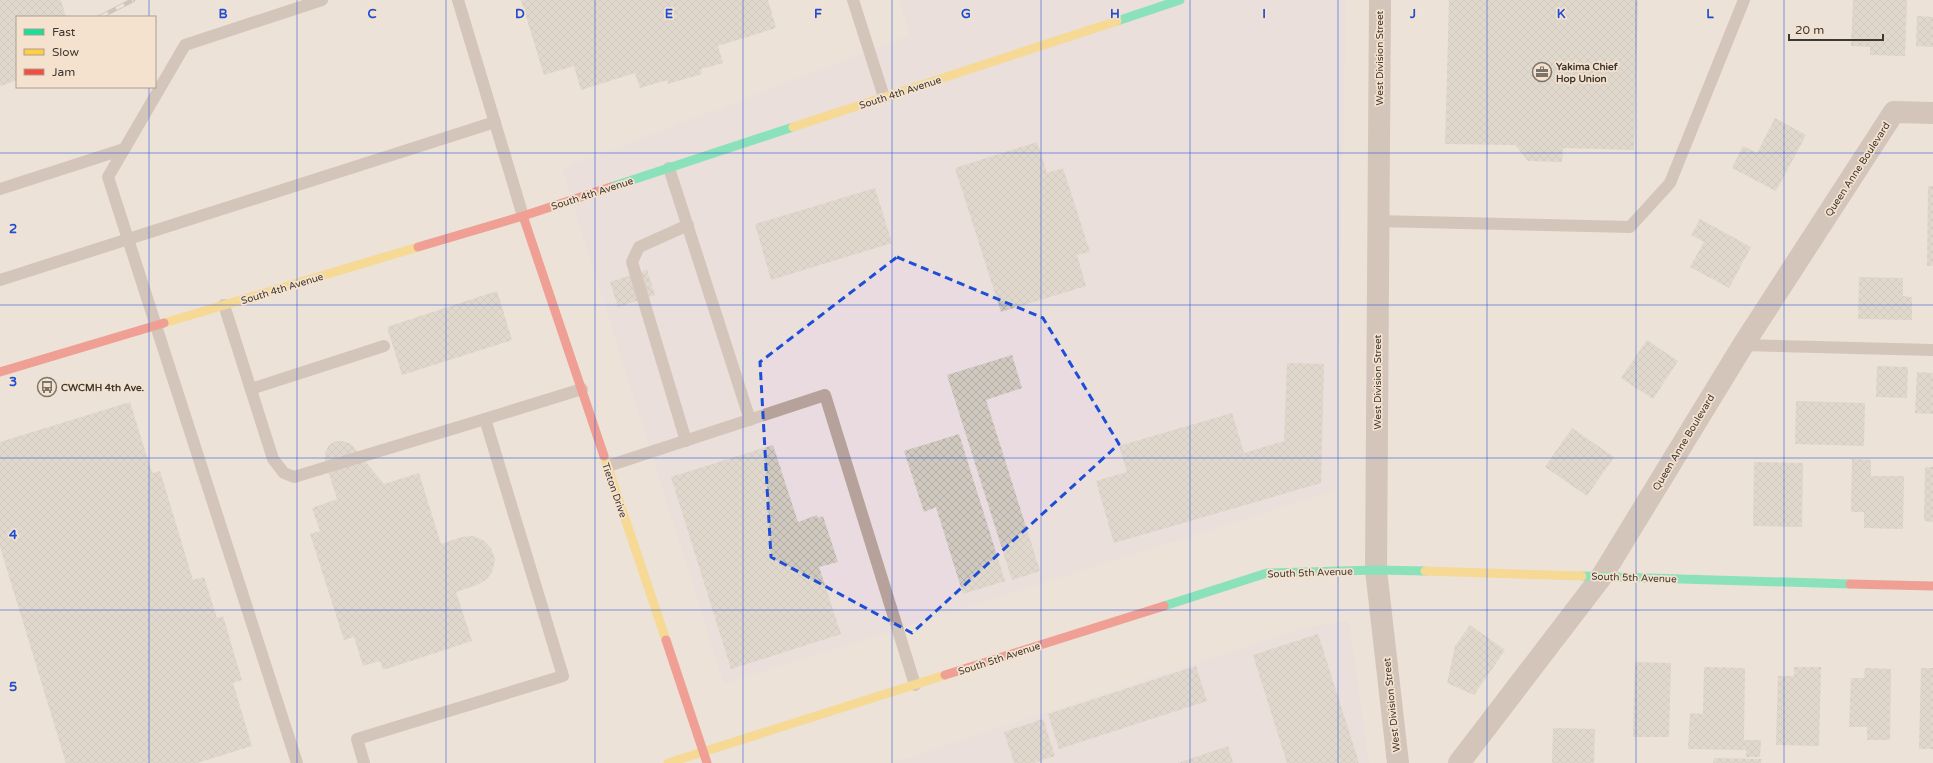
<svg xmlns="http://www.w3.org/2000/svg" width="1933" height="763" font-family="'Varela Round',sans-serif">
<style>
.industrial{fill:#e9dbe0}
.building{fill:url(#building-cross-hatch)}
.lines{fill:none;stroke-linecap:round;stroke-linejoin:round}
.lane{stroke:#b6a29a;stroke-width:12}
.street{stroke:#b6a29a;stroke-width:22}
.fast{stroke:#16e098;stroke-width:9}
.slow{stroke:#ffcf43;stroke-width:9}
.jam{stroke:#f24e42;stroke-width:9}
.rail-casing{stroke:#ada19a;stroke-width:4.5}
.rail{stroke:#f4e2cf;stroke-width:3;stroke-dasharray:9;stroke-linecap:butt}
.marked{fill:none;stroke:#1d4ed8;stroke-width:3;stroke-dasharray:8 5;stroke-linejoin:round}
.grid{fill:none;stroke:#1d4ed8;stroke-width:1;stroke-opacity:0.55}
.labels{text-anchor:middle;stroke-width:3.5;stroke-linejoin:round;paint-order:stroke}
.street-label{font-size:10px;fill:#3f3831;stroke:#f4e2cf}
.poi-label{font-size:10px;font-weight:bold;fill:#3f3831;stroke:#f4e2cf;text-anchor:start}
.grid-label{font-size:13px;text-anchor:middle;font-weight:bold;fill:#1d4ed8;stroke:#f4e2cf;stroke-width:3.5;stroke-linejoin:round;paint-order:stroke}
</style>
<defs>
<pattern id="building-cross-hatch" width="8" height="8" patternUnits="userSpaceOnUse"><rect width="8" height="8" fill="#d0c9c0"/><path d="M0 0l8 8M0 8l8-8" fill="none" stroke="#b4ada5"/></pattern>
</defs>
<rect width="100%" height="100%" fill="#ece2d7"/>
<!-- industrial -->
<g class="industrial">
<path d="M 899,0 L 1346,0 L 1336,490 L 724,684 L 562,169 L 910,35 Z"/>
<path d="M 1349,620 L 1369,763 L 893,763 L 1297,630 Z"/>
</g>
<!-- building -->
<g class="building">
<path d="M 0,0 L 61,0 L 66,17 L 17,17 L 17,80 L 0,86 Z"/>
<path d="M 521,0 L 768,0 L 776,28 L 718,46 L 723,63 L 701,69 L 702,74 L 668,84 L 667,80 L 640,88 L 635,73 L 581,90 L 574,66 L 544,75 Z"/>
<path d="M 1449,0 L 1638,0 L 1634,150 L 1563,148 L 1562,162 L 1528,161 L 1515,145 L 1445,144 Z"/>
<path d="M 1853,0 L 1907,0 L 1905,56 L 1870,55 L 1870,47 L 1851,46 Z"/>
<path d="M 1917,16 L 1933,17 L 1933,47 L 1916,46 Z"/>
<path d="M 1775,118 L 1806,135 L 1776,191 L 1732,168 L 1743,146 L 1757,153 Z"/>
<path d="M 1037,142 L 1047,173 L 1063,168 L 1090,252 L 1077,255 L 1086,286 L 1001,312 L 955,168 Z"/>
<path d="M 1928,186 L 1933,186 L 1933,266 L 1927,266 Z"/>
<path d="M 875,188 L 892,243 L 771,280 L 755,224 Z"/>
<path d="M 1700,219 L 1751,247 L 1729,288 L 1690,267 L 1704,242 L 1691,235 Z"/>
<path d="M 647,270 L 655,295 L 618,307 L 610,282 Z"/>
<path d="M 1859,277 L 1903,278 L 1903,296 L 1912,297 L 1912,320 L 1858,319 Z"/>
<path d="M 497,291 L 512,340 L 402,375 L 387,327 Z"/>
<path d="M 1647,340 L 1678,361 L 1653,399 L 1621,378 Z"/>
<path d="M 1012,355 L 1022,388 L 986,400 L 1040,571 L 1012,580 L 947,375 Z"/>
<path d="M 1287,363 L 1324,364 L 1321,483 L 1114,543 L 1096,481 L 1127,472 L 1119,446 L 1232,413 L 1244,453 L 1284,441 Z"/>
<path d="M 1877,366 L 1908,367 L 1907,398 L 1876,397 Z"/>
<path d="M 1917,372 L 1933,373 L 1933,414 L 1915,413 Z"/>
<path d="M 1796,401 L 1865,403 L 1864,446 L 1795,444 Z"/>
<path d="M 130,402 L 152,473 L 160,471 L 193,580 L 204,577 L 217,618 L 223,616 L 242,680 L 233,683 L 252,746 L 197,763 L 66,763 L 0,547 L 0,442 Z"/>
<path d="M 1572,428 L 1614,457 L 1587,496 L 1545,467 Z"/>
<path d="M 959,434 L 1005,581 L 963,594 L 936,507 L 924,512 L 904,451 Z"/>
<path d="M 336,441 L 343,441 L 351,444 L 384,484 L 419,473 L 441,544 L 462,537 L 473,536 L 483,540 L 491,548 L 495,559 L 493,570 L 487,579 L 477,585 L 456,592 L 472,641 L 383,670 L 380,661 L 363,666 L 354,637 L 344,640 L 310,534 L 320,531 L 312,508 L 337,499 L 325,461 L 325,453 L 329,445 Z"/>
<path d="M 773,445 L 798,522 L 817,515 L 818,518 L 823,516 L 838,562 L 819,567 L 841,634 L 731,669 L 671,477 Z"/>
<path d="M 1852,459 L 1871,460 L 1871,476 L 1904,476 L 1903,529 L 1864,528 L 1864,512 L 1851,512 Z"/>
<path d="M 1754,462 L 1803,463 L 1802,527 L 1753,526 Z"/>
<path d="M 1925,467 L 1933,467 L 1933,522 L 1924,521 Z"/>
<path d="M 1470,625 L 1505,650 L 1474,695 L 1447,683 L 1455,646 Z"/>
<path d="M 1318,634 L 1359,763 L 1287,763 L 1253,655 Z"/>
<path d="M 1635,662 L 1671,663 L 1669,737 L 1633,737 Z"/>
<path d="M 1196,666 L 1207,701 L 1059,749 L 1048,714 Z"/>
<path d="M 1704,667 L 1745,668 L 1744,740 L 1761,740 L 1760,757 L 1746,757 L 1746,750 L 1688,749 L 1690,713 L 1703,714 Z"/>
<path d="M 1794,667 L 1821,667 L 1819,746 L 1776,745 L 1778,676 L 1794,676 Z"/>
<path d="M 1865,668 L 1891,669 L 1890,740 L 1867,740 L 1867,727 L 1849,727 L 1851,678 L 1864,678 Z"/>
<path d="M 1921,668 L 1933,668 L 1933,749 L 1919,749 Z"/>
<path d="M 1043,719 L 1055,756 L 1034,763 L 1014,763 L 1004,732 Z"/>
<path d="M 1553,728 L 1595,729 L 1594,763 L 1552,763 Z"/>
<path d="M 1228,746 L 1233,763 L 1178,763 Z"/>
<path d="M 1714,758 L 1761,759 L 1761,763 L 1713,763 Z"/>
</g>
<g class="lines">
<!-- lane -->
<g class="lane">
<path d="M 458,0 L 523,216"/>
<path d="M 853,0 L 884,97"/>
<path d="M 669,168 L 750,420"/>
<path d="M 0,189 L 124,149"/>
<path d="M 1378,221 L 1630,227 L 1670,183 L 1744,0"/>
<path d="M 0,280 L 495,122"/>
<path d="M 224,305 L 273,459 L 284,473 L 294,477 L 485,419"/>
<path d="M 1743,345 L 1933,350"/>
<path d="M 251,389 L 384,346"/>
<path d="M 686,441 L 632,262 L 639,247 L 688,225"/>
<path d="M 608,466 L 825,395 L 915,685"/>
<path d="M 297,763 L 108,177 L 185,45 L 322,0"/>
<path d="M 364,763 L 357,739 L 563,676 L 485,419 L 582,389"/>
</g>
<!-- street -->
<g class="street">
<path d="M 1380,0 L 1376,570 L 1398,763"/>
<path d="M 1459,763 L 1602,576 L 1743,345 L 1894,112 L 1933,113"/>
</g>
<!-- fast -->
<g class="fast">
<path d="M 1117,21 L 1180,0"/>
<path d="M 611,187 L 793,127"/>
<path d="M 1582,576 L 1850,584"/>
<path d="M 1164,606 L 1267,573 L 1376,570 L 1425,571"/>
</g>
<!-- slow -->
<g class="slow">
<path d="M 793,127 L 1117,21"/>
<path d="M 164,323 L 418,247"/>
<path d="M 604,456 L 666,640"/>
<path d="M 1425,571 L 1582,576"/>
<path d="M 668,763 L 945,675"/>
</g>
<!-- jam -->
<g class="jam">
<path d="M 523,216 L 604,456"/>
<path d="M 418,247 L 523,216 L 611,187"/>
<path d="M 0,372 L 164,323"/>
<path d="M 1850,584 L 1933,586"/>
<path d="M 666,640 L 707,763"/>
<path d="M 945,675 L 1164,606"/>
</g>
<!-- rail casing -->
<g class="rail-casing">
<path id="rail" d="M 100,17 L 133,0"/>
</g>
<!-- rail -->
<use href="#rail" class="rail"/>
</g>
<!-- marked area -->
<path d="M0 0H1933V763H0ZM 897,257 L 1043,318 L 1119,444 L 912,633 L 771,557 L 760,362 Z" fill="#ece2d7" fill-opacity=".55" fill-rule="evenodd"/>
<path class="marked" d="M 897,257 L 1043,318 L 1119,444 L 912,633 L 771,557 L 760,362 Z"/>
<!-- grid -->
<path class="grid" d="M 149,0 L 149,17M 297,0 L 297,763M 446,0 L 446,763M 595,0 L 595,763M 743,0 L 743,763M 892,0 L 892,763M 1041,0 L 1041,763M 1190,0 L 1190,763M 1338,0 L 1338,763M 1487,0 L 1487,763M 1636,0 L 1636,763M 1784,0 L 1784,763M 149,87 L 149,763M 0,153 L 1933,153M 0,305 L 1933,305M 0,458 L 1933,458M 0,610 L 1933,610"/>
<!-- icons -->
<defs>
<g id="office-ring" transform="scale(1)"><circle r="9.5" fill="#f4e2cf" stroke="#7c746b" stroke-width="1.5"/><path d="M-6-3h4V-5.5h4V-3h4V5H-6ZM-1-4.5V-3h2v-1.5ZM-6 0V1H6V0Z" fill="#7c746b"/></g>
<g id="bus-ring" transform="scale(1)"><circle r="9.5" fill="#f4e2cf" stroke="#7c746b" stroke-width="1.5"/><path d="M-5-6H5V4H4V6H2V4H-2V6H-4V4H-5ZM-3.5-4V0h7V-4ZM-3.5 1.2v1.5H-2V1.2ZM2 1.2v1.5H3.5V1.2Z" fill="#7c746b"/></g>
</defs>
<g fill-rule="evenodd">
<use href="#office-ring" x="1542" y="72"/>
<use href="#bus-ring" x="47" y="387"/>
</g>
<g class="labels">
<!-- street labels -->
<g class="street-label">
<text transform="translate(1379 58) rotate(-90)" y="4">West Division Street</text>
<text transform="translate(900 92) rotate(-18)" y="4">South 4th Avenue</text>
<text transform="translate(1857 169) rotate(-57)" y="4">Queen Anne Boulevard</text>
<text transform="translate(592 193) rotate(-18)" y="4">South 4th Avenue</text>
<text transform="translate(282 288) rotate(-17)" y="4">South 4th Avenue</text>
<text transform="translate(1377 382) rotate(-90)" y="4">West Division Street</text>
<text transform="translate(1683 442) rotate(-59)" y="4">Queen Anne Boulevard</text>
<text transform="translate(615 490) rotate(71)" y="4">Tieton Drive</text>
<text transform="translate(1310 572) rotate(-2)" y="4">South 5th Avenue</text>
<text transform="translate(1634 577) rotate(2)" y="4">South 5th Avenue</text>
<text transform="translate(999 658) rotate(-18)" y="4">South 5th Avenue</text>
<text transform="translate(1391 705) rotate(-96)" y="4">West Division Street</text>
</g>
<!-- poi labels -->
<g class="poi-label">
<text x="1556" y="70">Yakima Chief<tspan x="1556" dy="12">Hop Union</tspan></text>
<text x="61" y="391">CWCMH 4th Ave.</text>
</g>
</g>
<g class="grid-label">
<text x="223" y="18">B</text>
<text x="372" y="18">C</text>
<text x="520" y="18">D</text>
<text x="669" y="18">E</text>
<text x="818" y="18">F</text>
<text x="966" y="18">G</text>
<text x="1115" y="18">H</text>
<text x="1264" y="18">I</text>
<text x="1413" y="18">J</text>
<text x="1561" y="18">K</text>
<text x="1710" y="18">L</text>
<text x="13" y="233">2</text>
<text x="13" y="386">3</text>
<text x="13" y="539">4</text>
<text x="13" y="691">5</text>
</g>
<!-- legend -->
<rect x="16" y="16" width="140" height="72" fill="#f4e2cf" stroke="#ac9e90"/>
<rect x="24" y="29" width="20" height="6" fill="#16e098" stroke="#ac9e90"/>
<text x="52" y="36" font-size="12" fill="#3f3831">Fast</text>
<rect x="24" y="49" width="20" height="6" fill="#ffcf43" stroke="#ac9e90"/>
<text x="52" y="56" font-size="12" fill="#3f3831">Slow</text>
<rect x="24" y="69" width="20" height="6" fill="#f24e42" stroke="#ac9e90"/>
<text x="52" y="76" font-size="12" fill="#3f3831">Jam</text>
<!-- scale -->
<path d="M1789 34v6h94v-6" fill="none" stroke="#3f3831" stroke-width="2"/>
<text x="1795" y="34" font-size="12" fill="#3f3831" stroke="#f4e2cf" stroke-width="3" paint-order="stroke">20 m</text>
</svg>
